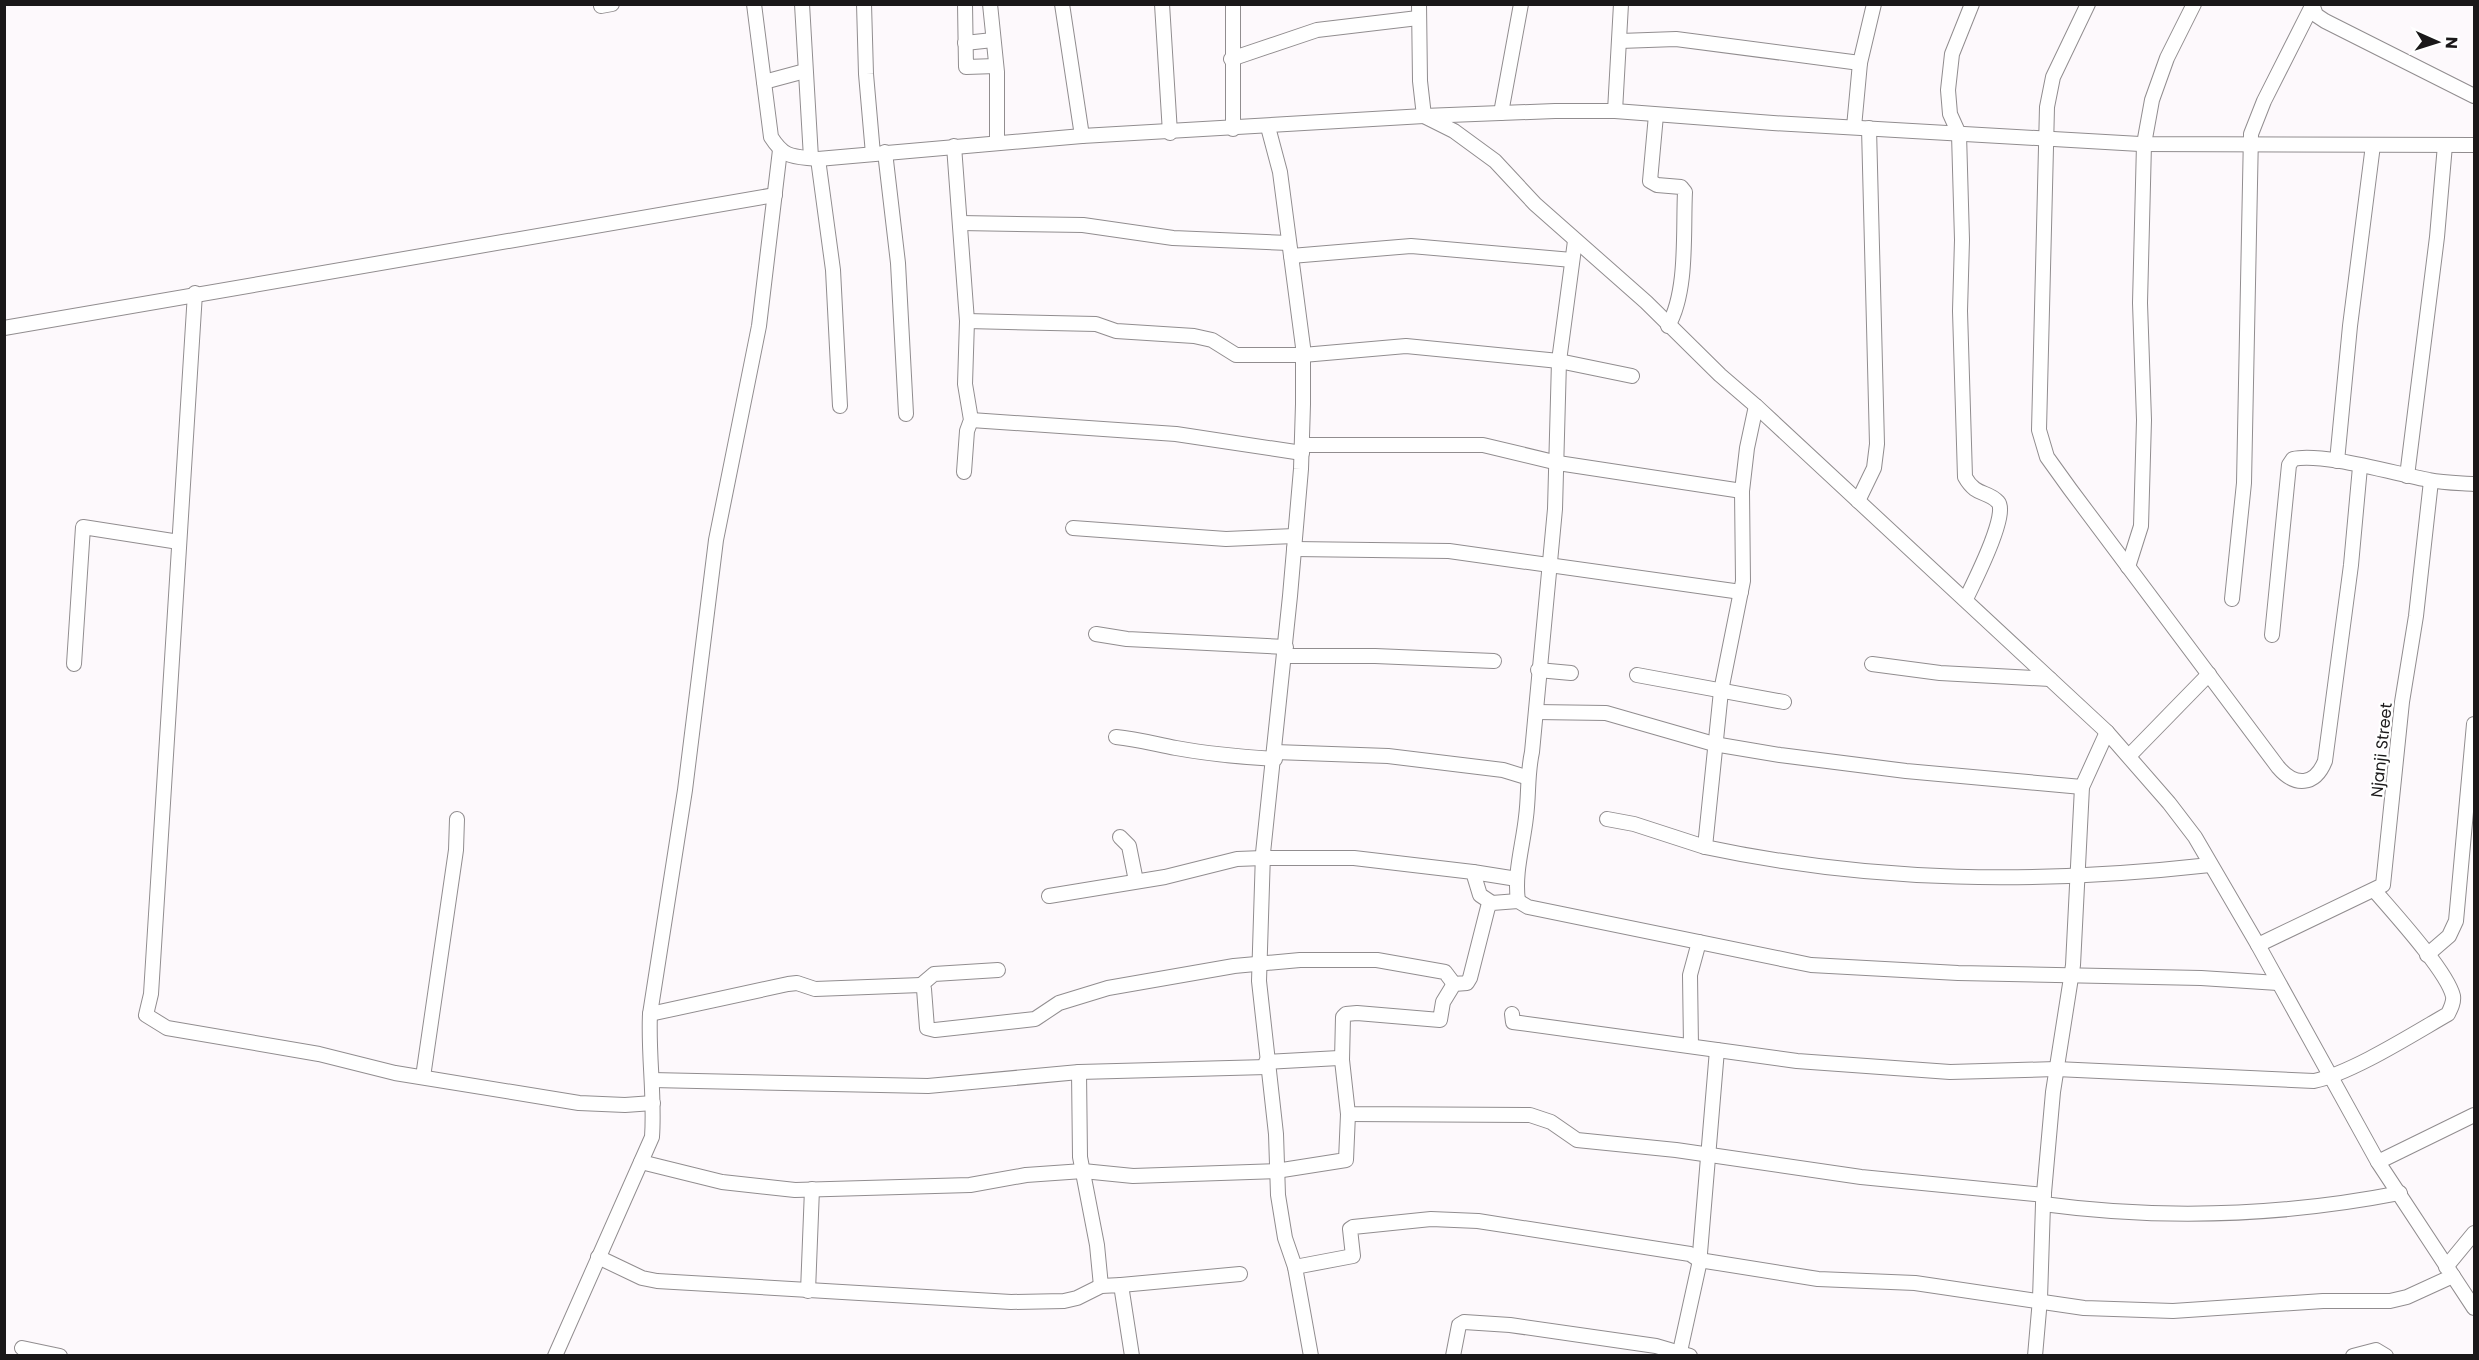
<svg xmlns="http://www.w3.org/2000/svg" width="2479" height="1360" font-family="Poppins,sans-serif">
<style>
.lines{fill:none;stroke-linecap:round;stroke-linejoin:round}
.minor-casing{stroke:#918d8f;stroke-width:16}
.minor{stroke:#fff;stroke-width:14}
.labels{text-anchor:middle;stroke-width:4.5;stroke-linejoin:round;paint-order:stroke}
.street-label{font-size:16px;fill:#1a1819;stroke:#fff}
</style>
<rect width="100%" height="100%" fill="#fdf9fc"/>
<g class="lines">
<!-- minor casing -->
<g class="minor-casing">
<g id="minor">
<path d="M 754,4 L 771,137 C 785,159 793,156 818,159 L 1082,136 L 1424,116 L 1555,111 L 1615,111 L 1773,123 L 2140,144 L 2474,145"/>
<path d="M 802,4 L 811,158"/>
<path d="M 864,4 L 866,74 L 873,154"/>
<path d="M 965,4 L 966,67 L 996,66"/>
<path d="M 990,4 L 997,72 L 997,143"/>
<path d="M 1062,4 L 1082,136"/>
<path d="M 1162,4 L 1170,133"/>
<path d="M 1233,4 L 1233,129"/>
<path d="M 1419,4 L 1420,81 L 1424,116 L 1454,131 L 1495,161 L 1535,204 L 1646,302 L 1720,375 L 1756,406 L 2107,732 L 2169,803 L 2195,837 L 2258,945 L 2378,1162 L 2474,1308"/>
<path d="M 2088,4 L 2053,77 L 2047,107 L 2039,430 L 2047,457 L 2070,489 L 2278,767 C 2295,787 2315,786 2325,761 L 2351,565 L 2360,467"/>
<path d="M 2312,4 L 2316,15 L 2325,21 L 2474,96"/>
<path d="M 601,6 L 612,4"/>
<path d="M 1620,41 L 1676,39 L 1860,63"/>
<path d="M 965,43 L 993,40"/>
<path d="M 1231,59 L 1317,30 L 1418,18"/>
<path d="M 764,82 L 805,71"/>
<path d="M 1615,111 L 1621,4"/>
<path d="M 1501,113 L 1521,4"/>
<path d="M 1656,115 L 1650,181 L 1657,185 L 1681,187 L 1685,192 C 1683,231 1688,292 1668,326"/>
<path d="M 1268,127 L 1280,172 L 1303,347 L 1303,404 L 1301,469 L 1290,596 L 1263,853 L 1259,981 L 1276,1134 L 1278,1195 L 1285,1238 L 1295,1267 L 1311,1356"/>
<path d="M 1854,127 L 1860,63 L 1874,4"/>
<path d="M 954,146 L 967,321 L 965,384 L 971,420 L 967,431 L 964,472"/>
<path d="M 885,152 L 898,263 L 906,414"/>
<path d="M 818,159 L 833,270 L 840,406"/>
<path d="M 960,223 L 1083,225 L 1173,238 L 1289,243"/>
<path d="M 1291,256 L 1411,246 L 1572,260"/>
<path d="M 195,293 L 151,994 L 146,1015 L 167,1028 L 319,1054 L 395,1073 L 579,1103 L 625,1105 L 653,1103"/>
<path d="M 967,321 L 1096,324 L 1116,331 L 1194,336 L 1212,340 L 1236,355 L 1303,355 L 1406,346 L 1559,361 L 1632,376"/>
<path d="M 4,328 L 775,195"/>
<path d="M 1756,406 L 1747,448 L 1742,491 L 1743,581 L 1721,691 L 1705,847 C 1874,883 2039,884 2210,865"/>
<path d="M 971,420 L 1176,434 L 1302,453"/>
<path d="M 1302,445 L 1483,445 L 1558,463 L 1742,491"/>
<path d="M 2337,461 L 2350,326 L 2373,145"/>
<path d="M 2407,476 L 2437,237 L 2445,145"/>
<path d="M 1858,501 L 1874,468 L 1877,444 L 1869,128"/>
<path d="M 1073,528 L 1226,539 L 1295,536"/>
<path d="M 1294,549 L 1449,551 L 1741,592"/>
<path d="M 2128,567 L 2141,526 L 2144,420 L 2140,303 L 2144,144 L 2152,100 L 2167,58 L 2194,4"/>
<path d="M 1966,599 C 1973,584 2009,514 1998,502 C 1987,490 1976,497 1965,477 L 1960,311 L 1962,240 L 1959,134 L 1950,114 L 1948,90 L 1952,54 L 1972,4"/>
<path d="M 2232,599 L 2244,483 L 2251,134 L 2264,101 L 2311,8"/>
<path d="M 1096,634 L 1127,639 L 1286,647"/>
<path d="M 2272,635 L 2289,465 L 2293,459 C 2321,452 2396,474 2429,480 C 2443,483 2459,483 2474,484"/>
<path d="M 1285,656 L 1375,656 L 1494,661"/>
<path d="M 74,664 L 83,527 L 179,542"/>
<path d="M 1872,664 L 1940,673 L 2050,679"/>
<path d="M 1538,670 L 1571,673"/>
<path d="M 1637,675 L 1784,702"/>
<path d="M 1536,712 L 1606,713 L 1714,744 L 1780,755 L 1906,771 L 2082,787"/>
<path d="M 1116,737 C 1137,739 1155,744 1176,748 C 1209,754 1241,757 1275,759"/>
<path d="M 1275,752 L 1388,756 L 1503,770 L 1526,777"/>
<path d="M 2129,756 L 2209,674"/>
<path d="M 1607,819 L 1634,824 L 1705,847"/>
<path d="M 1120,837 L 1129,846 L 1136,881"/>
<path d="M 1473,872 L 1517,879"/>
<path d="M 1049,896 L 1165,877 L 1237,859 L 1263,858 L 1354,858 L 1473,872 L 1480,895 L 1492,903"/>
<path d="M 1518,901 C 1514,873 1523,845 1526,817 C 1529,795 1527,775 1532,752 L 1555,509 L 1559,361 L 1575,241"/>
<path d="M 2258,945 L 2383,885 L 2402,702 L 2416,616 L 2431,481"/>
<path d="M 2427,955 L 2449,936 L 2456,921 L 2474,724"/>
<path d="M 921,985 L 934,974 L 998,970"/>
<path d="M 650,1014 L 788,984 L 797,983 L 815,989 L 921,985 L 924,989 L 927,1028 L 935,1030 L 1035,1019 L 1059,1003 L 1108,988 L 1234,966 L 1300,960 L 1377,960 L 1445,972 L 1454,984"/>
<path d="M 1512,1014 L 1513,1022 L 1797,1061 L 1950,1072 L 2056,1069 L 2314,1081 C 2352,1073 2413,1034 2448,1014 C 2451,1008 2454,1002 2453,996 C 2447,971 2392,911 2374,890"/>
<path d="M 1691,1046 L 1690,975 L 1699,942"/>
<path d="M 1266,1062 L 1339,1058 L 1342,1060"/>
<path d="M 1079,1072 L 1080,1157 L 1097,1245 L 1101,1286"/>
<path d="M 423,1077 L 456,850 L 457,819"/>
<path d="M 652,1080 L 928,1086 L 1079,1072 L 1267,1067"/>
<path d="M 641,1162 L 722,1182 L 795,1190 L 970,1185 L 1026,1175 L 1083,1171 L 1133,1176 L 1276,1171 L 1346,1160 L 1348,1114"/>
<path d="M 2378,1162 L 2474,1115"/>
<path d="M 2044,1195 L 1861,1177 L 1676,1150 L 1577,1140 L 1551,1122 L 1530,1115 L 1348,1114 L 1342,1060 L 1343,1017 L 1346,1014 L 1357,1013 L 1440,1020 L 1443,1002 L 1454,984 L 1467,983 L 1470,978 L 1488,907 L 1492,903 L 1518,901 L 1528,907 L 1811,965 L 1958,973 L 2201,978 L 2278,983"/>
<path d="M 2043,1204 C 2162,1220 2282,1216 2400,1193"/>
<path d="M 598,1257 L 642,1278 L 657,1281 L 1011,1302 L 1064,1301 L 1077,1298 L 1101,1286 L 1121,1285 L 1132,1356"/>
<path d="M 1295,1267 L 1353,1256 L 1350,1229 L 1353,1227 L 1431,1219 L 1478,1221 L 1690,1254 L 1699,1260 L 1818,1279 L 1915,1283 L 2084,1308 L 2173,1311 L 2323,1301 L 2390,1301 L 2407,1297 L 2453,1276"/>
<path d="M 2446,1267 L 2474,1233"/>
<path d="M 1121,1285 L 1240,1274"/>
<path d="M 808,1291 L 812,1189"/>
<path d="M 22,1348 L 60,1356"/>
<path d="M 555,1356 L 652,1137 C 655,1096 648,1055 650,1014 L 685,790 L 716,540 L 759,326 L 780,150"/>
<path d="M 1453,1356 L 1459,1325 L 1464,1322 L 1510,1325 L 1656,1346 L 1690,1356"/>
<path d="M 1679,1356 L 1699,1265 L 1717,1050"/>
<path d="M 2035,1356 L 2040,1299 L 2043,1204 L 2053,1092 L 2073,965 L 2082,787 L 2107,732"/>
<path d="M 2353,1356 L 2376,1350 L 2386,1356"/>
</g>
</g>
<!-- minor -->
<use href="#minor" class="minor"/>
</g>
<g class="labels">
<!-- street labels -->
<g class="street-label">
<text transform="translate(2381 750) rotate(-84)" y="6">Njanji Street</text>
</g>
</g>
<!-- border -->
<rect width="2479" height="1360" fill="none" stroke="#1a1819" stroke-width="12"/>
<!-- north arrow -->
<g transform="translate(2437 42) rotate(93)" stroke="#ffffff" stroke-width="4.5" paint-order="stroke">
<path d="M0-4.5L10 22L0 15L-10 22Z" fill="#1a1819"/>
<text y="-9" font-size="16" font-weight="bold" text-anchor="middle" fill="#1a1819">N</text>
</g>
</svg>
